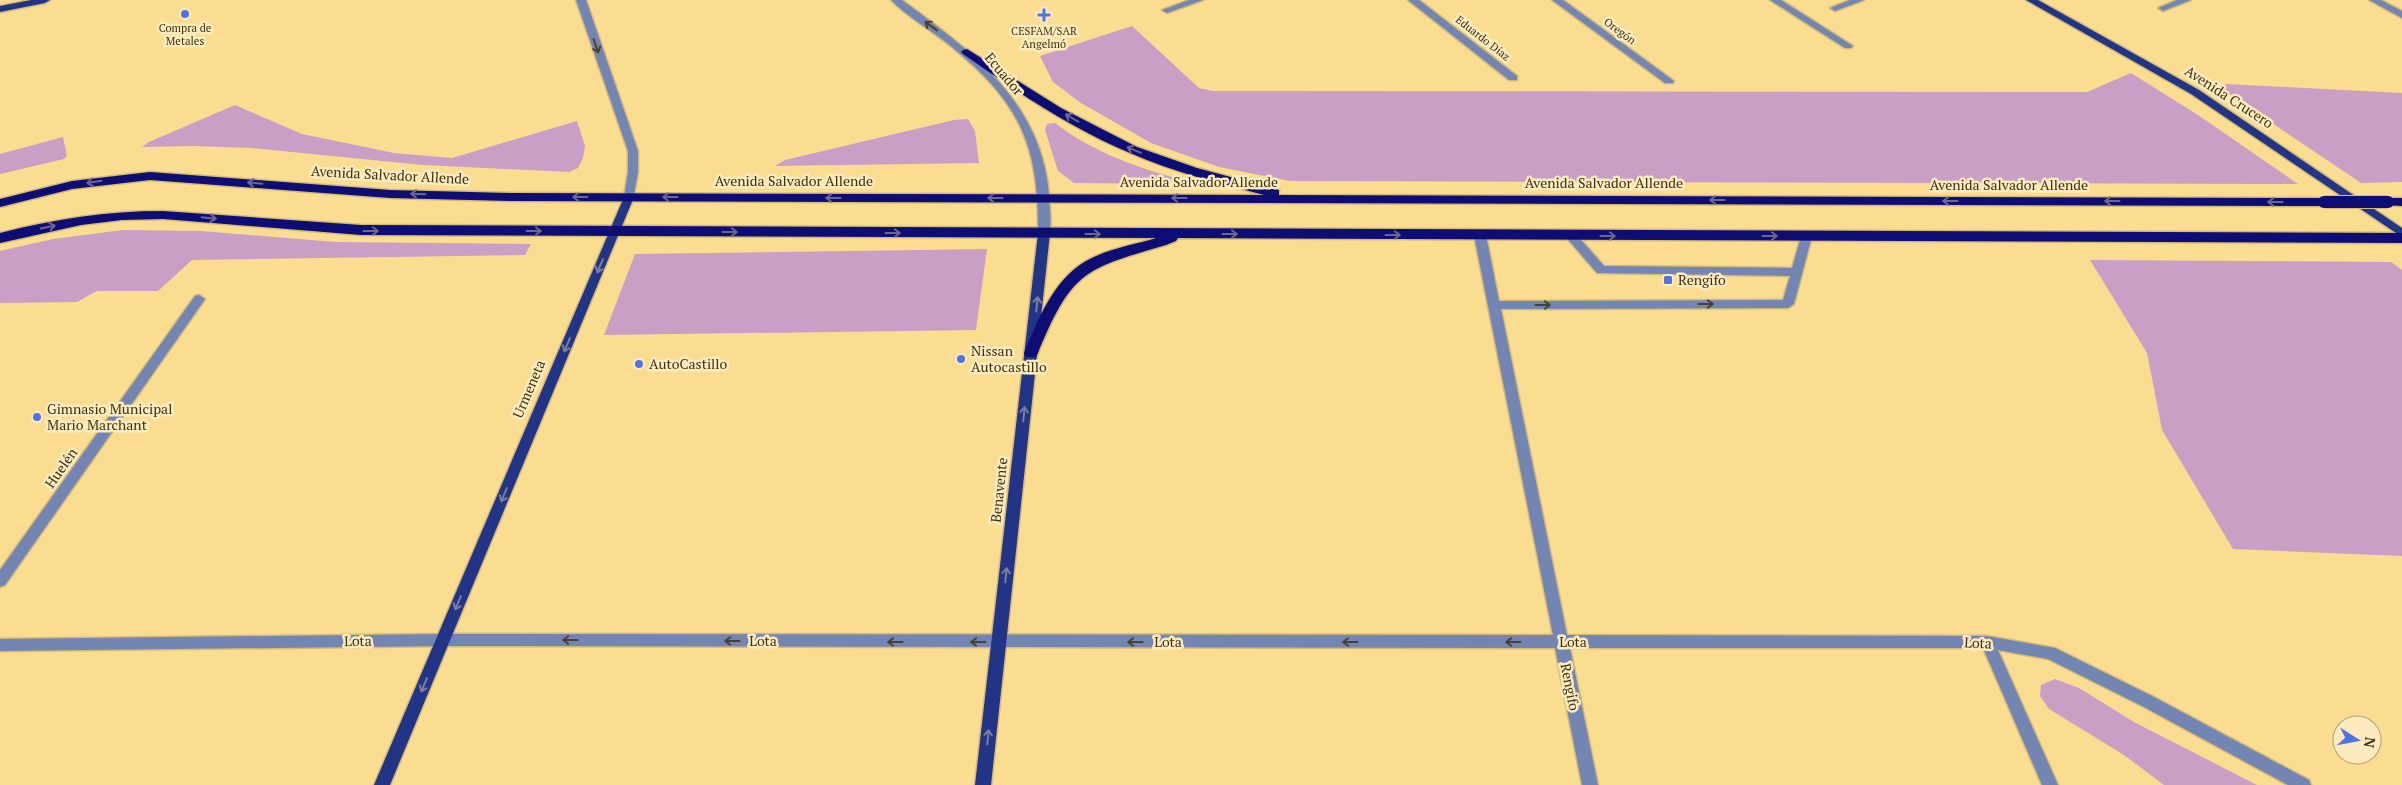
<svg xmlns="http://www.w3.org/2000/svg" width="2402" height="785" font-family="'PT Serif',serif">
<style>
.green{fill:#c99fc6}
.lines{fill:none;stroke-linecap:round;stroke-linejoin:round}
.minor-casing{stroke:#d5bb77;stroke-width:3}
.major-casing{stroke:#d5bb77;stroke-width:3}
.highway-casing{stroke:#d5bb77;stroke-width:3}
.minor{fill:#7385b3;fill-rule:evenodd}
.major{fill:#223486;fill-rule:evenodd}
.highway{fill:#0d0d74;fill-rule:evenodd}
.highway-bridge-casing{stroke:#d5bb77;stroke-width:14;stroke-linecap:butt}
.highway-bridge{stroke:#0d0d74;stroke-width:12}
.oneway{stroke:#474231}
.oneway2{stroke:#6d6692}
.oneway3{stroke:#7a7d9d}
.poi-dot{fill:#5172e7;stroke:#fdebbf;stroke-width:2}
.labels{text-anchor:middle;stroke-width:5;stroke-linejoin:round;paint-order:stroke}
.far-poi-label{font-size:11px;fill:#3c3111;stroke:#fdebbf}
.far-street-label{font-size:11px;fill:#3c3111;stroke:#fdebbf}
.street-label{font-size:14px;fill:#3c3111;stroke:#fdebbf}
.poi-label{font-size:14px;fill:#3c3111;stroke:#fdebbf;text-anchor:start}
</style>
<rect width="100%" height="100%" fill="#fbdd91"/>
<!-- green -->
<g class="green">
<path d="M 1132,26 L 1199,88 L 1213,91 L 2087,92 L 2131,73 L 2198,115 L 2298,184 L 1290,181 L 1219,167 L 1151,143 L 1081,103 L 1053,82 L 1040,56 Z"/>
<path d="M 2226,84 L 2402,93 L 2402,182 L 2361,183 L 2220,88 Z"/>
<path d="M 235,105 L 302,134 L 394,153 L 452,158 L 577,121 L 585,146 L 583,158 L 578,168 L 569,172 L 423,165 L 251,148 L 194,146 L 142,147 L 149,142 Z"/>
<path d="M 968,119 L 975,131 L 979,163 L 775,166 L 785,160 L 954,120 Z"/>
<path d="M 1055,123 C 1088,149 1132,166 1172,177 L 1171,184 L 1074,183 L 1058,171 L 1045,130 L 1047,124 Z"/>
<path d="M 63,137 L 67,156 L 64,159 L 0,174 L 0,154 Z"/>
<path d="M 123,230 L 201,231 L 335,242 L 531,244 L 525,255 L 192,260 L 158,291 L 97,291 L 77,302 L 0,303 L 0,251 L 53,239 Z"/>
<path d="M 987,249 L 976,330 L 604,335 L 635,254 Z"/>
<path d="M 2090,260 L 2391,262 L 2402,270 L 2402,556 L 2233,549 L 2162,430 L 2147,353 Z"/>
<path d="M 2055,679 L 2079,688 L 2134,722 L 2257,785 L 2164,785 L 2124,755 L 2049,709 L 2040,696 L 2041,685 Z"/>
</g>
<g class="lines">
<!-- minor casing -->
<g class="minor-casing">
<g id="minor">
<path d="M 576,0 L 586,0 L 638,151 L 638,172 L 633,200 L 625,200 L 624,197 L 628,172 L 628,151 Z"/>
<path d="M 891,0 L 902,0 C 971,51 1041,101 1049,194 C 1049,206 1053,225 1048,236 L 1040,236 L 1038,233 C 1039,145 1020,103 952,47 C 934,32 906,16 891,0 Z"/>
<path d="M 1189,0 L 1203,0 L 1167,13 L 1162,10 Z"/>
<path d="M 1408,0 L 1419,0 L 1517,76 L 1517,80 L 1509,80 Z"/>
<path d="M 1552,0 L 1563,0 L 1674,81 L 1673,83 L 1665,83 Z"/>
<path d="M 1770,0 L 1781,0 L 1853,46 L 1851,48 L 1845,48 Z"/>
<path d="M 1850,0 L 1864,0 L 1835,11 L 1830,8 Z"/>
<path d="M 2177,0 L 2191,0 L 2163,11 L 2158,8 Z"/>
<path d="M 2369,0 L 2381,0 L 2402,11 L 2402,18 Z"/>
<path d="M 1480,231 L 1486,235 L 1499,301 L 1783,300 L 1790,276 L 1597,273 L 1565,236 L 1567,233 L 1575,233 L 1604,266 L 1792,268 L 1802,233 L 1810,233 L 1812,236 L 1794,304 L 1788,308 L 1501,309 L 1567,635 L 1987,636 L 2055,648 L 2154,697 L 2309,780 L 2311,785 L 2288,785 L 2144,707 L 2048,659 L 1998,650 L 2058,785 L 2042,785 L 1983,648 L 1570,648 L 1598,785 L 1582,785 L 1555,648 L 443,646 L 0,651 L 0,639 L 443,634 L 1553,635 L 1474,235 Z"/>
<path d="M 199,295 L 205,299 L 203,302 L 5,585 L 0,587 L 0,570 L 195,296 Z"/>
</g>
</g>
<!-- major casing -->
<g class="major-casing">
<g id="major">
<path d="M 31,0 L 50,0 L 45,3 L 0,12 L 0,6 Z"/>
<path d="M 2026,0 L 2038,0 L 2199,90 L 2402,228 L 2402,237 L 2191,94 Z"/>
<path d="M 629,193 L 634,197 L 390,785 L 374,785 L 624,197 Z"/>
<path d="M 1044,229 L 1050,233 L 991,785 L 975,785 L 1038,233 Z"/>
</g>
</g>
<!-- highway casing -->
<g class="highway-casing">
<g id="highway">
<path d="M 967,49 L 1061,108 L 1137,147 L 1197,168 L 1279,190 L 1279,195 L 2324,198 L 2331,202 L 2324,206 L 512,201 L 390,198 L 150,180 L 72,189 L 0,207 L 0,199 L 72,181 L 150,172 L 390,190 L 512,193 L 1264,195 C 1219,183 1173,172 1130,153 C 1070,128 1016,91 963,54 L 961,52 L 963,50 Z"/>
<path d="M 2388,198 L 2402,198 L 2402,206 L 2383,205 L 2381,202 L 2383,199 Z"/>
<path d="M 163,211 L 361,225 L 2402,233 L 2402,243 L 1178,238 L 1176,241 L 1166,245 C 1084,269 1072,271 1038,353 L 1036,357 L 1026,357 L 1024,353 C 1038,320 1053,280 1086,261 C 1107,249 1133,245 1156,238 L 361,235 L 163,219 L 122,220 L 81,225 L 0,243 L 0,233 C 54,219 107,211 163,211 Z"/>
</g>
</g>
<!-- minor -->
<use href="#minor" class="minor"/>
<!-- major -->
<use href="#major" class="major"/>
<!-- highway -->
<use href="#highway" class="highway"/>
<!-- highway-bridge casing -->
<g class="highway-bridge-casing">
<path id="highway-bridge" d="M 2324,202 L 2388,202"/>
</g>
<!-- highway-bridge -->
<use href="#highway-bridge" class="highway-bridge"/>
</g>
<!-- one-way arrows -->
<defs><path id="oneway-shaft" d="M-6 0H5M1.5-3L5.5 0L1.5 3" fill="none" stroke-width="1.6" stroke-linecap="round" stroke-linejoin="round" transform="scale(1.25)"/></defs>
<g class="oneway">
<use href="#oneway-shaft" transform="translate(931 26) rotate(-144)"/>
<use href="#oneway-shaft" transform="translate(596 46) rotate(71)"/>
<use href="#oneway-shaft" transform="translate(1706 304)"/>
<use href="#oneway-shaft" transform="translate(1543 305)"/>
<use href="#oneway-shaft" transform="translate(570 640) rotate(-180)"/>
<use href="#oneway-shaft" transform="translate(732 641) rotate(-180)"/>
<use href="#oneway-shaft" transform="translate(895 642) rotate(-180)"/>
<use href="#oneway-shaft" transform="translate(978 642) rotate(-180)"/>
<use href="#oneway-shaft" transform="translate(1135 642) rotate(180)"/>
<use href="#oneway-shaft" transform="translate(1350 642) rotate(180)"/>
<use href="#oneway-shaft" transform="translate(1513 642) rotate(-180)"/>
</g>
<g class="oneway2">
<use href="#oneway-shaft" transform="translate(1072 118) rotate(-150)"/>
<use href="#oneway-shaft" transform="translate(1134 150) rotate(-157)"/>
<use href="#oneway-shaft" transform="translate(94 182) rotate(171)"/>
<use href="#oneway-shaft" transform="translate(255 183) rotate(-175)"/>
<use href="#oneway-shaft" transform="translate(418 194) rotate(-178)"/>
<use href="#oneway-shaft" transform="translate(580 197) rotate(-180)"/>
<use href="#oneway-shaft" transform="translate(670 197) rotate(-180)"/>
<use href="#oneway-shaft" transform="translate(833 198) rotate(-180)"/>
<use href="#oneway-shaft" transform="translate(995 198) rotate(-180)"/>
<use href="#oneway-shaft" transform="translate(1179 198) rotate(-180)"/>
<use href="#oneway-shaft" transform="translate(1717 200) rotate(-180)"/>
<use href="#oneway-shaft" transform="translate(1950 201) rotate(-180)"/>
<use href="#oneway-shaft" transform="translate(2112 201) rotate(-180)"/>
<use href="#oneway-shaft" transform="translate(2275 202) rotate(-180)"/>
<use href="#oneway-shaft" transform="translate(209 218) rotate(6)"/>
<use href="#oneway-shaft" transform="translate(48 227) rotate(-11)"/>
<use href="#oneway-shaft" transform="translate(371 231)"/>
<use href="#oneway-shaft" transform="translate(534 231)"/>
<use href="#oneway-shaft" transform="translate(730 232)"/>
<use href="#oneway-shaft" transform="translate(893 233)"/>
<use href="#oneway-shaft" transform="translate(1093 234)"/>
<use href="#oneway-shaft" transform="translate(1230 234)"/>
<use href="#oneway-shaft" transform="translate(1393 235)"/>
<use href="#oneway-shaft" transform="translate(1608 236)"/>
<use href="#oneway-shaft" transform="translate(1770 236)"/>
</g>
<g class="oneway3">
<use href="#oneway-shaft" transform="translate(600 266) rotate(113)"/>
<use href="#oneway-shaft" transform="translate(1037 304) rotate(-84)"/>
<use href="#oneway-shaft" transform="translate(567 345) rotate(113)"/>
<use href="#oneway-shaft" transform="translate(1024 414) rotate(-84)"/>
<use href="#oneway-shaft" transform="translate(504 495) rotate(113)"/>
<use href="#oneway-shaft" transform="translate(1006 575) rotate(-84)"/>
<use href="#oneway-shaft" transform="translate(458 603) rotate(113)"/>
<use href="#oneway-shaft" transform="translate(424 685) rotate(113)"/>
<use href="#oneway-shaft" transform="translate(988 737) rotate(-84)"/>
</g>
<!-- markers -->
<g class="poi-dot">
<circle cx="185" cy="14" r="5"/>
<path d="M1041.5 7.5h5v5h5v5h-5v5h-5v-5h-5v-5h5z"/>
<rect x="1663" y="275" width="10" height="10" rx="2.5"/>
<circle cx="961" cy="359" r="5"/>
<circle cx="639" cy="364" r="5"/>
<circle cx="37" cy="417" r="5"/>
</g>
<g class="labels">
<!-- far-poi labels -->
<g class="far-poi-label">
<text x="185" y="32">Compra de<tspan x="185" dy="13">Metales</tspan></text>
<text x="1044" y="35">CESFAM/SAR<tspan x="1044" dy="13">Angelmó</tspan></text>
</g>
<!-- far-street labels -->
<g class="far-street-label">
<text transform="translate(1620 31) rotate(36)" y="4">Oregón</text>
<text transform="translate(1483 38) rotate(38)" y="4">Eduardo Díaz</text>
</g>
<!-- street labels -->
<g class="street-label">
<text transform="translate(1004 74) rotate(50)" y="5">Ecuador</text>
<text transform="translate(2229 97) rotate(33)" y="5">Avenida Crucero</text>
<text transform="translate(390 175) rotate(3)" y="5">Avenida Salvador Allende</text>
<text x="794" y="186">Avenida Salvador Allende</text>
<text x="1199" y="187">Avenida Salvador Allende</text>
<text x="1604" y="188">Avenida Salvador Allende</text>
<text x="2009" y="190">Avenida Salvador Allende</text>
<text transform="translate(529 389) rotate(-67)" y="5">Urmeneta</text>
<text transform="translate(61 468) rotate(-55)" y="5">Huelén</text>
<text transform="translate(999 490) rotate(-84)" y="5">Benavente</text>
<text transform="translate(358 641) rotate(-1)" y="5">Lota</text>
<text x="763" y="646">Lota</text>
<text x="1168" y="647">Lota</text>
<text x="1573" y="647">Lota</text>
<text transform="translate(1978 643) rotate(3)" y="5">Lota</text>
<text transform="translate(1570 687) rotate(79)" y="5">Rengifo</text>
</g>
<!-- poi labels -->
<g class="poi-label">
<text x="1678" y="285">Rengifo</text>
<text x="971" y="356">Nissan<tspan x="971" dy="16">Autocastillo</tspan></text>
<text x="649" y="369">AutoCastillo</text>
<text x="47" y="414">Gimnasio Municipal<tspan x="47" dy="16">Mario Marchant</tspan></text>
</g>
</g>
<!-- north arrow -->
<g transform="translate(2357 740) rotate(101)"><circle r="24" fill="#fdebbf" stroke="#b0a179"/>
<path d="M0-4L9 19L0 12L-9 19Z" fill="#5172e7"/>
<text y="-8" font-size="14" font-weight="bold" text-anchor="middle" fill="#3c3111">N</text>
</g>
</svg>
